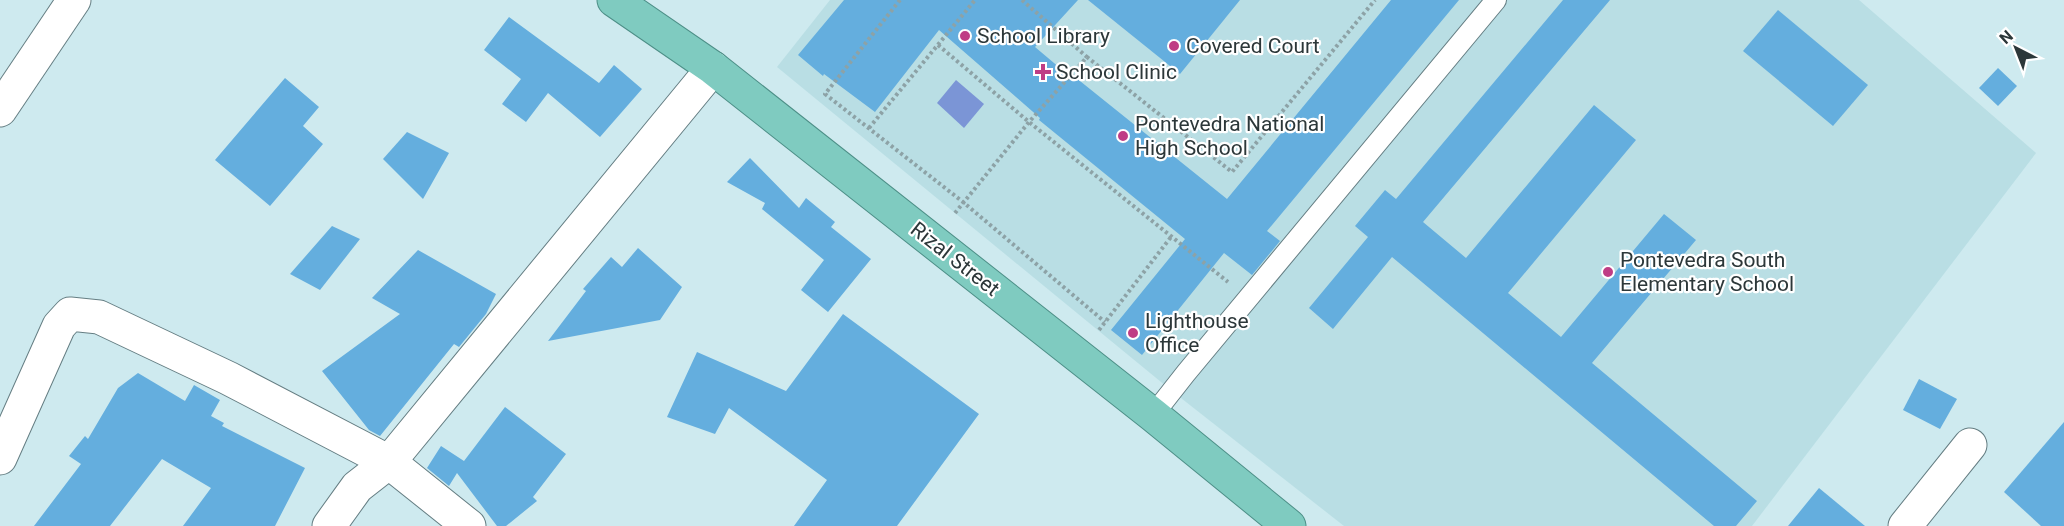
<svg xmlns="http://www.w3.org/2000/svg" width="2064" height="526" font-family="Roboto,sans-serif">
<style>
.built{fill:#b9dee4}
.water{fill:#7b95d6}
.building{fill:#64aede}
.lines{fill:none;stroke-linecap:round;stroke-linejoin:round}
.service-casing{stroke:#657e83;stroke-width:22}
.minor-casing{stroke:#657e83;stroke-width:35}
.trunk-casing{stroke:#4d8f87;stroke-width:35}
.path{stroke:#8da2a6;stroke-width:4;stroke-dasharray:3 3;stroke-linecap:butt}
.service{stroke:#fff;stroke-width:20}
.minor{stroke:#fff;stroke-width:33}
.trunk{stroke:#7fcbc0;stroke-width:33}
.poi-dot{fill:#bf3d85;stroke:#fff;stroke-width:2}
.labels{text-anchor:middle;stroke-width:4.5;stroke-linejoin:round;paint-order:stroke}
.poi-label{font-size:21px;fill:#2c3739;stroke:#fff;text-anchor:start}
.street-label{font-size:21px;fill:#2c3739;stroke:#fff}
</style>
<rect width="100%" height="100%" fill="#ceeaef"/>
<!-- built -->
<path class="built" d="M 830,0 L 1859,0 L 2036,153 L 1752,526 L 1344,526 L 1172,391 L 777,67 Z"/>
<!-- water -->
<path class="water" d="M 956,80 L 984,104 L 964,128 L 937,103 Z"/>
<!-- building -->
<g class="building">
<path d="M 844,0 L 1078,0 L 1035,47 L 1073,79 L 1075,77 L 1227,199 L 1391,0 L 1459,0 L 1267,231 L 1280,241 L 1252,275 L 1224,253 L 1142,355 L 1111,330 L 1185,239 L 1039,120 L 1040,118 L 939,30 L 875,112 L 824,74 L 823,76 L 798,55 Z"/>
<path d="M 1088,0 L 1240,0 L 1180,74 Z"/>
<path d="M 1563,0 L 1610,0 L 1423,222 L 1466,258 L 1594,105 L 1636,140 L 1508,293 L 1561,337 L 1664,214 L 1696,240 L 1592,363 L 1757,501 L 1736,526 L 1714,526 L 1392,257 L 1333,329 L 1309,308 L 1368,237 L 1355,226 L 1385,190 L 1396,199 Z"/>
<path d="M 1778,10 L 1868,85 L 1833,126 L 1743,51 Z"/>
<path d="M 509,17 L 599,83 L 614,65 L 642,89 L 600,137 L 548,93 L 526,122 L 502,104 L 521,79 L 484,50 Z"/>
<path d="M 1998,68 L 2017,86 L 1998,106 L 1979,88 Z"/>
<path d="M 285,78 L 319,107 L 303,126 L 323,144 L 270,206 L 215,160 Z"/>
<path d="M 407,132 L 449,153 L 423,199 L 383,159 Z"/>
<path d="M 750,158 L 799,208 L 806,198 L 835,222 L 831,227 L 871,259 L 828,312 L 801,290 L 824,260 L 762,209 L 765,203 L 727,182 Z"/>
<path d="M 332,226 L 360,239 L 320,290 L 290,274 Z"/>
<path d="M 638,248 L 682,287 L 660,320 L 548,341 L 586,291 L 583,289 L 611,257 L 622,267 Z"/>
<path d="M 418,250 L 496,294 L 486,314 L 459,347 L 454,344 L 380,436 L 369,430 L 322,371 L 400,314 L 372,298 Z"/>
<path d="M 843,314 L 979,414 L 897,526 L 794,526 L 827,480 L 729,408 L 715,434 L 667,417 L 697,352 L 786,391 Z"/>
<path d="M 138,373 L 185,401 L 194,385 L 220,400 L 211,416 L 224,423 L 222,426 L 305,468 L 275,526 L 183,526 L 211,488 L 162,459 L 110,526 L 34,526 L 81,464 L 69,456 L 85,436 L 88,439 L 118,388 Z"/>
<path d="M 1919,379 L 1957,399 L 1940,429 L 1903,410 Z"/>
<path d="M 505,407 L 566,454 L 533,497 L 537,501 L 506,526 L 497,526 L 457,473 L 449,486 L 427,468 L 441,446 L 464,461 Z"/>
<path d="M 2064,422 L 2064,526 L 2041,526 L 2004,492 Z"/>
<path d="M 1819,488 L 1865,526 L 1788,526 Z"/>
</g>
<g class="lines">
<!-- service casing -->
<g class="service-casing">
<path id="service" d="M 1153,415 L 1186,373 L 1496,0"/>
</g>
<!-- minor casing -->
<g class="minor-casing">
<g id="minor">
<path d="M 0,110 L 74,0"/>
<path d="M 0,458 L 59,326 L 70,314 L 99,317 L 228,378 L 389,462 L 469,526"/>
<path d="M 329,526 L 357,487 L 389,462 L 713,68"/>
<path d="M 1905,526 L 1970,445"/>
</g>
</g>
<!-- trunk casing -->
<g class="trunk-casing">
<path id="trunk" d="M 614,0 L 713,68 L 1153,415 L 1289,526"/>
</g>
<!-- path -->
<g class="path">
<path d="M 900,0 L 825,94 L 963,202 L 1105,322"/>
<path d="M 1022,0 L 1087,57"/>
<path d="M 938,45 L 1029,122 L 1228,282"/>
<path d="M 869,128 L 975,0"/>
<path d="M 955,213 L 1029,122 L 1087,57 L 1232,172 L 1375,0"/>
<path d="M 1099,330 L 1171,237"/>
</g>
<!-- service -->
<use href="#service" class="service"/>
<!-- minor -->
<use href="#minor" class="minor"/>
<!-- trunk -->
<use href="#trunk" class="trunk"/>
</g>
<!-- markers -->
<g class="poi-dot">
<circle cx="965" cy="36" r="6"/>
<circle cx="1174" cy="46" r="6"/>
<path d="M1040 63h6v6h6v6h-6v6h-6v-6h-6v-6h6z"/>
<circle cx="1123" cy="136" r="6"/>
<circle cx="1608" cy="272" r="6"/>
<circle cx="1133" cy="333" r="6"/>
</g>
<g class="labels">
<!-- poi labels -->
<g class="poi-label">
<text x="977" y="43">School Library</text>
<text x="1186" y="53">Covered Court</text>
<text x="1056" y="79">School Clinic</text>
<text x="1135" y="131">Pontevedra National<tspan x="1135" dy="24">High School</tspan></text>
<text x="1620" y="267">Pontevedra South<tspan x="1620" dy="24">Elementary School</tspan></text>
<text x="1145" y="328">Lighthouse<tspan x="1145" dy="24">Office</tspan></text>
</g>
<!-- street labels -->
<g class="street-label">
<text transform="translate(955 259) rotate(38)" y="7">Rizal Street</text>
</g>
</g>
<!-- north arrow -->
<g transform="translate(2016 48) rotate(318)" stroke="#ffffff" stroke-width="4.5" paint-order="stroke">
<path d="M0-4.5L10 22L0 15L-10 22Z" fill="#2c3739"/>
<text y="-9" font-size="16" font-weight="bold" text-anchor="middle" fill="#2c3739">N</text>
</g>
</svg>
